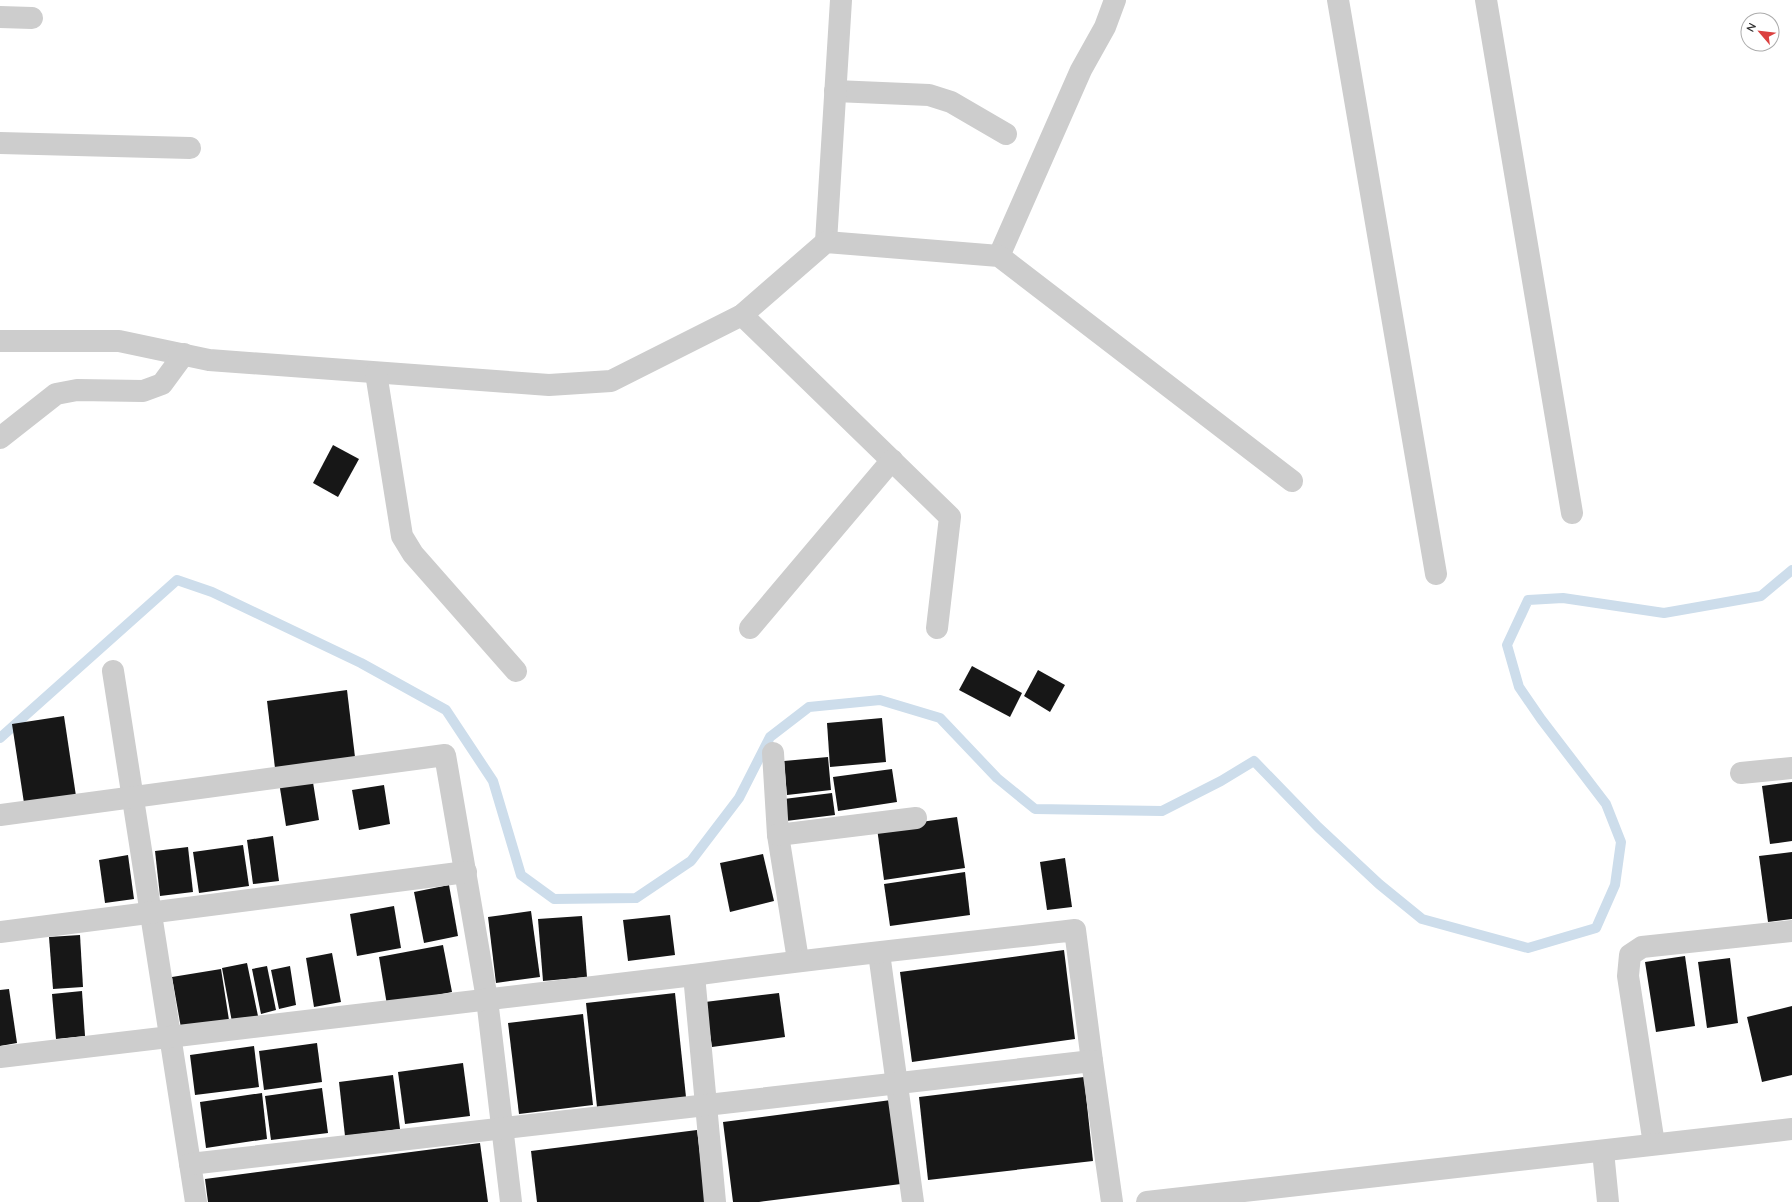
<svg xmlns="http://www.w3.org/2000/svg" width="1792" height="1202" font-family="Quicksand,sans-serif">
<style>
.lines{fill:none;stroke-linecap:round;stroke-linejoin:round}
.stream{stroke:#cdddeb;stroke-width:10}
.building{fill:#171717}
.street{stroke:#cdcdcd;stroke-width:22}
</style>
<rect width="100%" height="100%" fill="#fff"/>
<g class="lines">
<!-- stream -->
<path class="stream" d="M 0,738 L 177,580 L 212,592 L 361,663 L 446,710 L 493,781 L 521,875 L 554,899 L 636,898 L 691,861 L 739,798 L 770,737 L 809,707 L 880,700 L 940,718 L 997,778 L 1035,809 L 1162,811 L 1221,781 L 1254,761 L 1318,827 L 1379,884 L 1422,919 L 1528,948 L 1596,928 L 1615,885 L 1621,842 L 1606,804 L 1541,719 L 1519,687 L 1507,645 L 1528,600 L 1563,598 L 1664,613 L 1761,596 L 1792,570"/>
</g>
<!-- building -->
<g class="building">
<path d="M 333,445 L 359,459 L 338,497 L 313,483 Z"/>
<path d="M 972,666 L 1022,693 L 1010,717 L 959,690 Z"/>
<path d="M 1038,670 L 1065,685 L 1050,712 L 1024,696 Z"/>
<path d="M 347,690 L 355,757 L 275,768 L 267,701 Z"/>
<path d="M 64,716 L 76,796 L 24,803 L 12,724 Z"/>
<path d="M 882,718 L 886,762 L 830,767 L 827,723 Z"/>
<path d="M 828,757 L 831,790 L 787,795 L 784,761 Z"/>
<path d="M 892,769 L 897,802 L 838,811 L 833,777 Z"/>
<path d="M 312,776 L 319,820 L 286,826 L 279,782 Z"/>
<path d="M 1792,782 L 1792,841 L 1770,844 L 1762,786 Z"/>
<path d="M 384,785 L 390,824 L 359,830 L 352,790 Z"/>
<path d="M 832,793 L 835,815 L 786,821 L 784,799 Z"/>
<path d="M 957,817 L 965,868 L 884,880 L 877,828 Z"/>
<path d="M 273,836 L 279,881 L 253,884 L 247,840 Z"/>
<path d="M 243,845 L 249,886 L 199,893 L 193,852 Z"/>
<path d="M 188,847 L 193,892 L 160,896 L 155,851 Z"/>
<path d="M 1792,852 L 1792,919 L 1768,922 L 1759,856 Z"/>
<path d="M 763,854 L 774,901 L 730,912 L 720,863 Z"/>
<path d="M 128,855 L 134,899 L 105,903 L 99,860 Z"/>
<path d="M 1065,858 L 1072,907 L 1047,910 L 1040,862 Z"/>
<path d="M 965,872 L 970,915 L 890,926 L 884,884 Z"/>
<path d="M 449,885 L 458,936 L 424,943 L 414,892 Z"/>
<path d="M 394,906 L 401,948 L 357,956 L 350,914 Z"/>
<path d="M 531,911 L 540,977 L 496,983 L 488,917 Z"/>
<path d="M 670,915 L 675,955 L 628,961 L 623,920 Z"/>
<path d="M 582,916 L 587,977 L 543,981 L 538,919 Z"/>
<path d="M 80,935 L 83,987 L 53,989 L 49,937 Z"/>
<path d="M 443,945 L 452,992 L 387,1005 L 379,957 Z"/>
<path d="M 1064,950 L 1075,1039 L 912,1062 L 900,972 Z"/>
<path d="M 332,953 L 341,1002 L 314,1007 L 306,958 Z"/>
<path d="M 1685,956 L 1695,1026 L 1656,1032 L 1645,962 Z"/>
<path d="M 1730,958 L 1738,1023 L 1707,1028 L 1698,962 Z"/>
<path d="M 247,963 L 258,1016 L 232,1022 L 222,968 Z"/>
<path d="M 267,966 L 276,1010 L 261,1014 L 252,969 Z"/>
<path d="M 290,966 L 296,1005 L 279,1009 L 271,970 Z"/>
<path d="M 221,969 L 229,1020 L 181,1028 L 172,977 Z"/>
<path d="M 9,989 L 17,1043 L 0,1046 L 0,990 Z"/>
<path d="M 82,991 L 85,1036 L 56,1039 L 52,994 Z"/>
<path d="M 675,993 L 686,1097 L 597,1107 L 586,1003 Z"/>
<path d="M 779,993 L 785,1037 L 712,1047 L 705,1002 Z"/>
<path d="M 1792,1006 L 1792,1075 L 1762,1082 L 1747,1017 Z"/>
<path d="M 583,1014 L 593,1105 L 519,1114 L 508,1023 Z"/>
<path d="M 317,1043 L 322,1082 L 264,1090 L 259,1051 Z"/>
<path d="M 254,1046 L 259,1087 L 195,1095 L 190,1055 Z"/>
<path d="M 463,1063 L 470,1116 L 405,1124 L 398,1072 Z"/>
<path d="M 393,1075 L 400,1129 L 345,1136 L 339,1082 Z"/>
<path d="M 1084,1077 L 1093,1161 L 928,1180 L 919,1097 Z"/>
<path d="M 322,1088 L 328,1133 L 271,1140 L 265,1096 Z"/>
<path d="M 262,1093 L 267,1139 L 206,1148 L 200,1102 Z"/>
<path d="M 891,1100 L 901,1184 L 759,1202 L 733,1202 L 723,1122 Z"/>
<path d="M 697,1130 L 706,1202 L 537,1202 L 531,1151 Z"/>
<path d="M 480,1143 L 488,1202 L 208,1202 L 205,1179 Z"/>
</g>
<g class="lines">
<!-- street -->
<g class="street">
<path d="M 1338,0 L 1436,574"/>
<path d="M 1486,0 L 1572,513"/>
<path d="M 0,17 L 32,18"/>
<path d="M 835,91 L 929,95 L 951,102 L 1006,134"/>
<path d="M 0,143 L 190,148"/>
<path d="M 826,242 L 841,0"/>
<path d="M 999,256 L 1081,70 L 1105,27 L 1115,0"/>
<path d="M 742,315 L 950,517 L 937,628"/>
<path d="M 0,341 L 119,341 L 209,360 L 549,385 L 611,381 L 742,315 L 826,242 L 999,256 L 1292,481"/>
<path d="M 376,373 L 402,536 L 413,554 L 516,671"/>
<path d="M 0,438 L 56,394 L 77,390 L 143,391 L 162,384 L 184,354"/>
<path d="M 750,628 L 892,460"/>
<path d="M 113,671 L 196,1202"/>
<path d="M 773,753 L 778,835 L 798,960"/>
<path d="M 1741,773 L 1792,768"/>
<path d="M 0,815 L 445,755 L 487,999 L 511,1202"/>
<path d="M 778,835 L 916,818"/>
<path d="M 0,932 L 466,872"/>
<path d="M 879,953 L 913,1202"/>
<path d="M 694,975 L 715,1202"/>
<path d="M 0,1057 L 694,975 C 821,957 948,945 1075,930 L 1092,1061 L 1112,1202"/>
<path d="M 1654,1144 L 1628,976 L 1630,955 L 1642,947 L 1792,931"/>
<path d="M 1603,1151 L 1608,1202"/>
<path d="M 190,1164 L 1092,1061"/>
<path d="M 1147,1202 L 1792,1129"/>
</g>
</g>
<!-- north arrow -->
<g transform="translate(1760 32) rotate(298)"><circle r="19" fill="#ffffff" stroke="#acacac"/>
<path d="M0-3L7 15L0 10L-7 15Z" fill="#db403f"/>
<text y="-6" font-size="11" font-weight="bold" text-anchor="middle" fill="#303030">N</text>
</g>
</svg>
